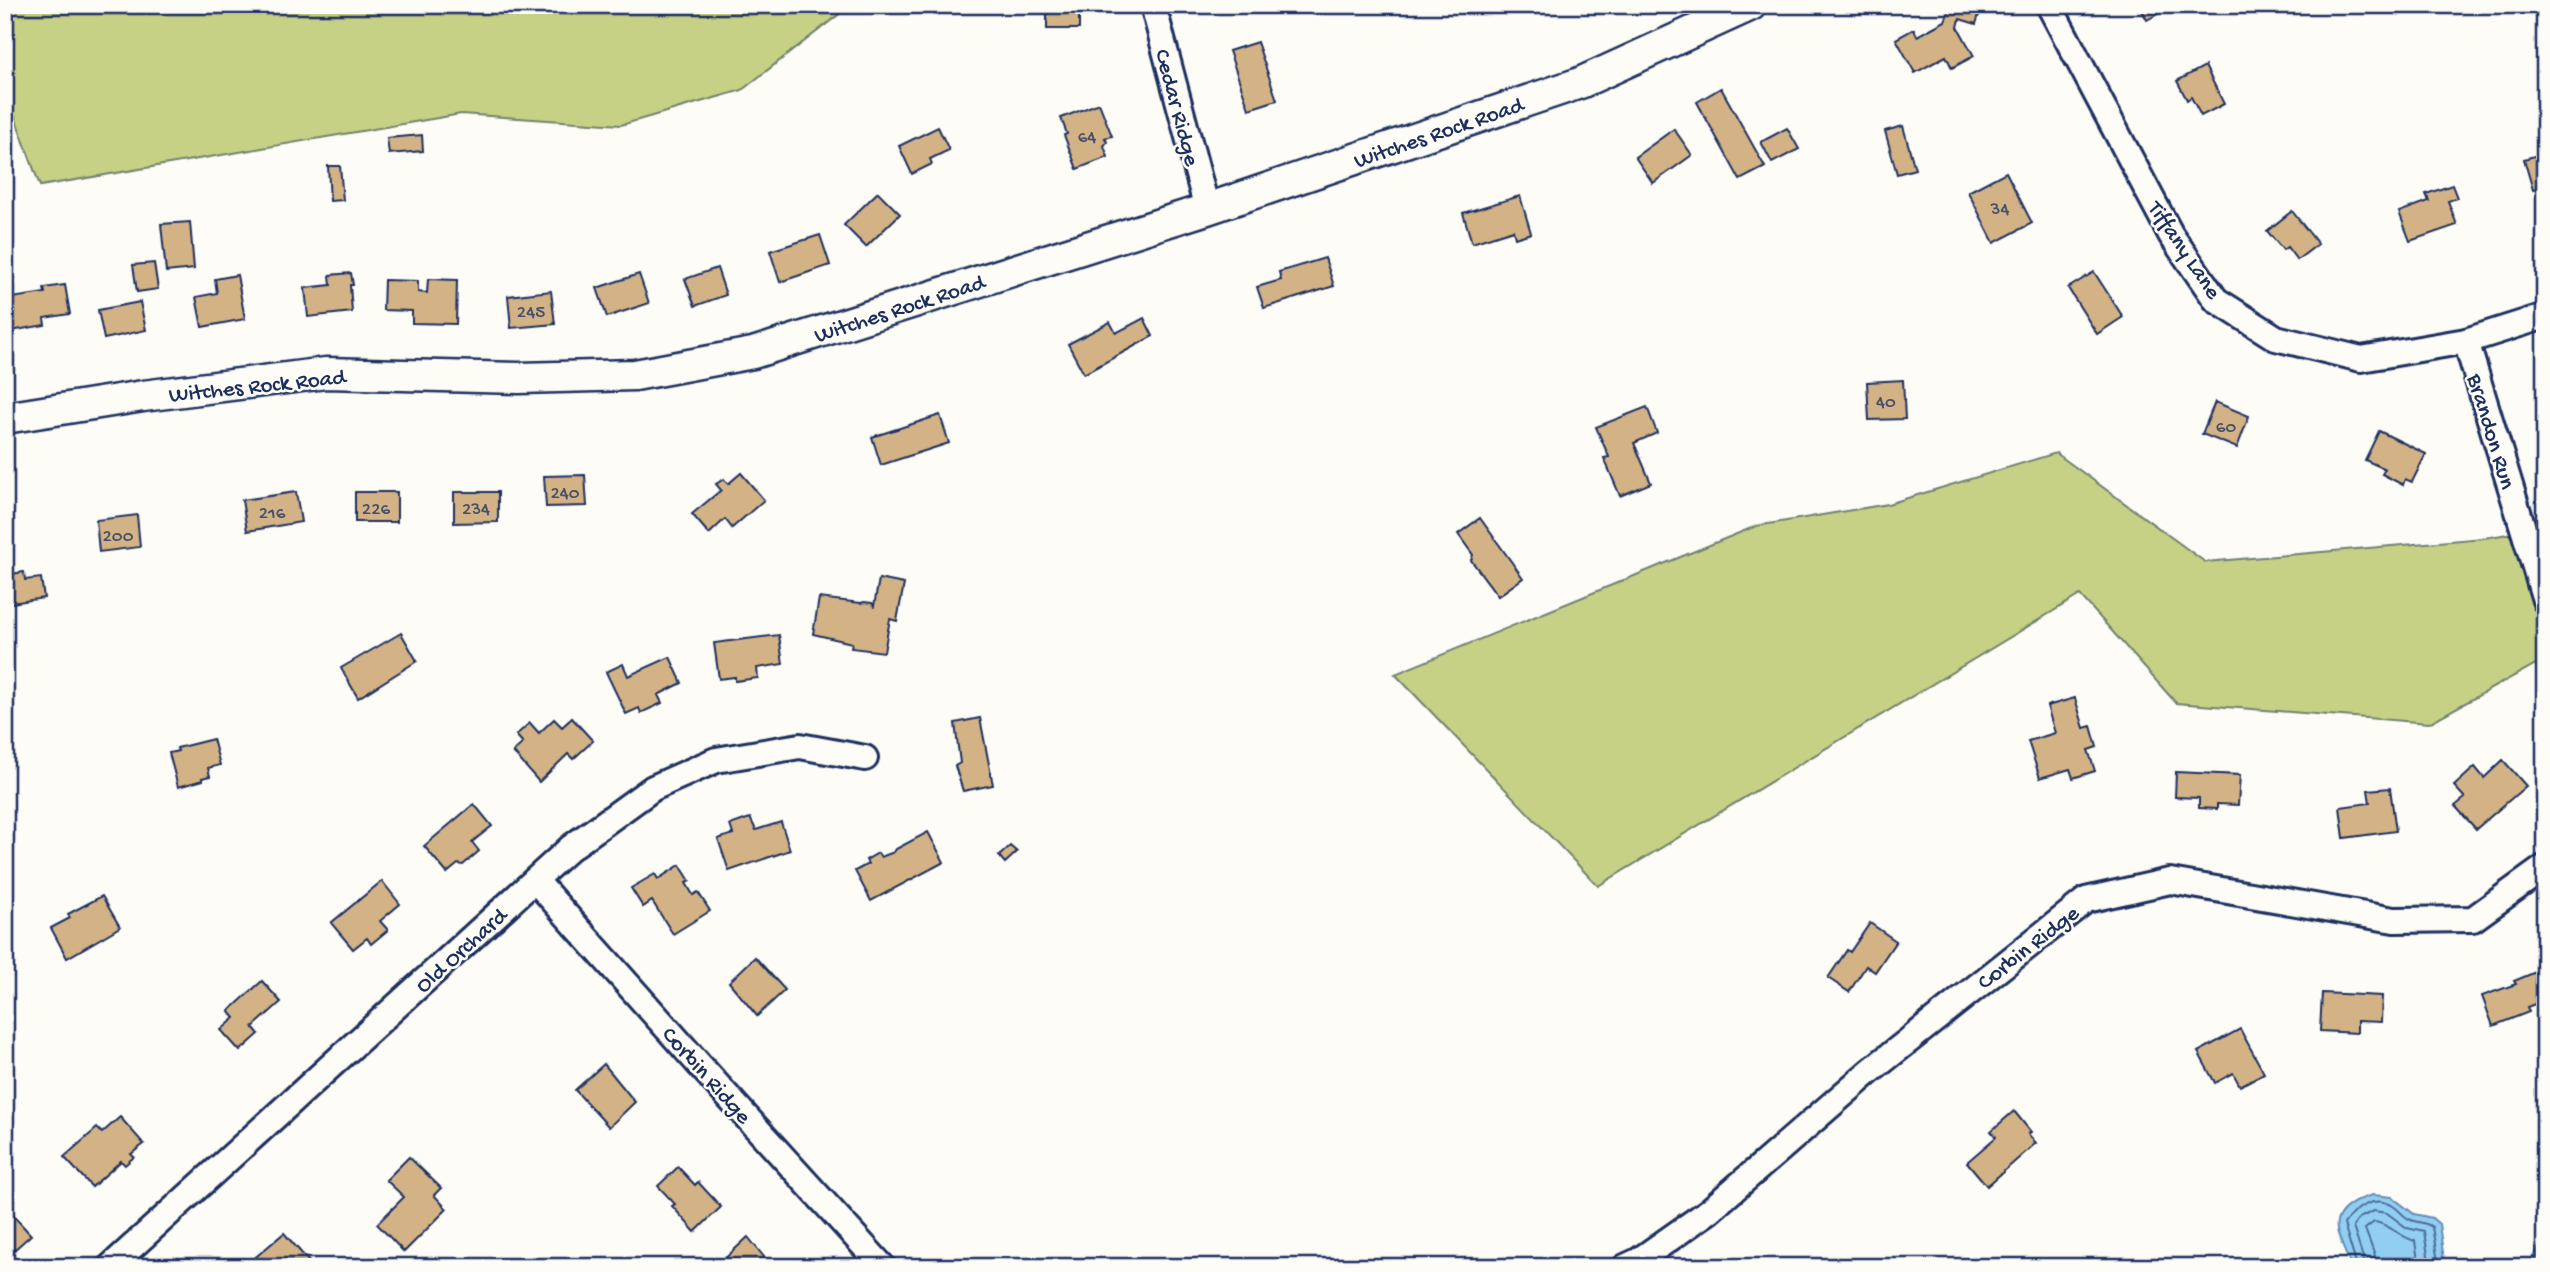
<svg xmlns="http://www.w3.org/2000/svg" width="2550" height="1272" font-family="'Gochi Hand',sans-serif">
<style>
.green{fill:#c7d185;stroke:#718072;stroke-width:2}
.water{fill:#92cdf2;stroke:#628eb7;stroke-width:2}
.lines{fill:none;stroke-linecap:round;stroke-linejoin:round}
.shore{stroke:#4b6e99;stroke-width:2}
.stream{stroke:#628eb7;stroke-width:7}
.building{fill:#d3b386;stroke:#1b2f5e;stroke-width:2}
.minor-casing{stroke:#1b2f5e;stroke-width:30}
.tertiary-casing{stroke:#1b2f5e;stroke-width:35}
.minor{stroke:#fdfcf7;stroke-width:24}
.tertiary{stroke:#fdfcf7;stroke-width:30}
.labels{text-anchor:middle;stroke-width:5;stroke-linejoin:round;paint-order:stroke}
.number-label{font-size:19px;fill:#495068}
.street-label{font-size:23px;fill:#1b2f5e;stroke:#fdfcf7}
</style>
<rect width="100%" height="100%" fill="#fdfcf7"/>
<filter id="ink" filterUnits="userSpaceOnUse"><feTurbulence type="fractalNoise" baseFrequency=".0143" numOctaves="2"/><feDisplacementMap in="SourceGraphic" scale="14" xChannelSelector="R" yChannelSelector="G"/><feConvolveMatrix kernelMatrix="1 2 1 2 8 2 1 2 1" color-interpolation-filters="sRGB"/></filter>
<g filter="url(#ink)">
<!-- green -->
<g class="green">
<path d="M 5,5 L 851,5 L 742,90 L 621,125 L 461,114 L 40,186 L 8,98 L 5,98 Z"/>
<path d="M 2056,453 L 2205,562 L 2484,538 L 2545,528 L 2545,659 L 2429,723 L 2176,703 L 2080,595 L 1598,886 L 1395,674 L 1756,526 L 1888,504 Z"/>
</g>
<!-- water -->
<path class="water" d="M 2373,1195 L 2392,1197 L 2414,1214 L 2432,1218 L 2439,1224 L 2445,1267 L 2351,1267 C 2347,1255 2340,1243 2337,1230 C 2333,1211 2357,1199 2373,1195 Z"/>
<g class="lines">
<!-- shore -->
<g class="shore">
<path d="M 2357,1267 L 2344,1224 C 2354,1209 2374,1194 2393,1206 C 2400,1210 2403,1217 2411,1220 C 2418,1223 2425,1222 2432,1227 L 2439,1267"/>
<path d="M 2366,1267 L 2353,1227 L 2359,1218 L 2374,1211 L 2387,1213 L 2407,1228 L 2424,1232 L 2430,1267"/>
<path d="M 2377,1267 L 2375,1256 L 2365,1229 L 2374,1222 C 2388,1223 2400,1237 2415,1241 L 2419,1267"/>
</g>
<!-- stream -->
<path class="stream" d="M 2530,1267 L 2545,1241"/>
</g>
<!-- building -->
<g class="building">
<rect x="1047" y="5" width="32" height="24"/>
<path d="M 1951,5 L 1982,5 L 1976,24 L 1960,19 L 1958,27 L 1974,56 L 1952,68 L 1946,56 L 1915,73 L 1896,39 L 1914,29 L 1917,36 L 1945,21 Z"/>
<path d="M 2139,5 L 2174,5 L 2147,20 Z"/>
<path d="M 1257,42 L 1277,100 L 1249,109 L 1229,51 Z"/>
<path d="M 2205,66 L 2224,104 L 2201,116 L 2191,97 L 2187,100 L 2177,81 Z"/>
<path d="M 1721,88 L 1765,167 L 1740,180 L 1697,102 Z"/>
<path d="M 1099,103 L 1112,136 L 1105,138 L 1107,142 L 1104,146 L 1108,157 L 1077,169 L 1064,135 L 1067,134 L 1061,118 Z"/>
<path d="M 1903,126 L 1915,169 L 1897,174 L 1885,131 Z"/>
<path d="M 938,127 L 949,150 L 930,159 L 932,164 L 912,174 L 899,146 Z"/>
<path d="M 1787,128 L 1799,149 L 1772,163 L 1761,142 Z"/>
<path d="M 1674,129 L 1692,155 L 1653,183 L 1635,157 Z"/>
<path d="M 422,135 L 423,151 L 389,154 L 387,138 Z"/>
<path d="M 2545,136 L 2545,187 L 2533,190 L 2524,159 L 2545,153 L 2540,137 Z"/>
<path d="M 328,166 L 340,166 L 343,200 L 330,201 Z"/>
<path d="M 2006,172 L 2032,223 L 1994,243 L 1968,192 Z"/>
<path d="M 2452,185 L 2457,198 L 2448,201 L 2457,225 L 2410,241 L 2399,212 L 2429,201 L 2426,194 Z"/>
<path d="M 878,192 L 900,214 L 866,247 L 844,225 Z"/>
<path d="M 1520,196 L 1531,233 L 1515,238 L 1513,230 L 1472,243 L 1463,213 Z"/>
<path d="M 2292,211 L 2318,244 L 2297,260 L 2287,247 L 2283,250 L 2267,231 Z"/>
<path d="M 190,222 L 194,269 L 166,272 L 161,224 Z"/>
<path d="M 820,235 L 830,265 L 780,282 L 770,251 Z"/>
<path d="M 1325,258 L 1334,286 L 1264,308 L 1257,287 L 1281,280 L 1279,272 Z"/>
<path d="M 154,263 L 158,289 L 137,292 L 133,265 Z"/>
<path d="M 717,268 L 726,295 L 695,306 L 685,279 Z"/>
<path d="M 2094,272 L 2123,317 L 2097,334 L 2068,288 Z"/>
<path d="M 351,273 L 353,285 L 350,285 L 352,312 L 308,317 L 305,288 L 331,285 L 330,275 Z"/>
<path d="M 639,274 L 649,303 L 607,317 L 597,288 Z"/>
<path d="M 237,275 L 245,319 L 202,327 L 196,297 L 217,293 L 215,279 Z"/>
<path d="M 428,279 L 457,280 L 456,324 L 412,323 L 412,311 L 383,310 L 384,280 L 418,281 L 418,292 L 427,293 Z"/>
<path d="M 65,285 L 70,314 L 44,318 L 45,325 L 5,332 L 5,299 L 45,293 L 44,288 Z"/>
<path d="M 551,291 L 555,324 L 511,328 L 508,296 Z"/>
<path d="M 140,302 L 146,330 L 104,339 L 98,310 Z"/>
<path d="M 1144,318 L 1153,336 L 1084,374 L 1068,344 L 1110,322 L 1116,333 Z"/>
<path d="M 1903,380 L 1905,419 L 1869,420 L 1867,382 Z"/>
<path d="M 2215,402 L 2249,416 L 2237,448 L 2202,434 Z"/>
<path d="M 1647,407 L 1657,433 L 1634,443 L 1651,483 L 1620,496 L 1604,458 L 1609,457 L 1596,427 Z"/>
<path d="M 940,415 L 949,443 L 881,465 L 872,437 Z"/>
<path d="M 2379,431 L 2426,454 L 2412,482 L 2405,479 L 2403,485 L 2382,474 L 2385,469 L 2365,460 Z"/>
<path d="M 741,473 L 764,500 L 732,528 L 725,519 L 709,534 L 692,514 L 721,490 L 716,484 L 724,479 L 728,484 Z"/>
<path d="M 585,475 L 587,506 L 546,507 L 544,476 Z"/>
<path d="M 296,492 L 301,522 L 247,531 L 242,500 Z"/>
<rect x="355" y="492" width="42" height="30"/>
<path d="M 454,492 L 498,492 L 498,522 L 454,523 Z"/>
<path d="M 137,515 L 140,547 L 99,552 L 96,520 Z"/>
<path d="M 1480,518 L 1523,578 L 1498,596 L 1471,560 L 1473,555 L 1458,534 Z"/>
<path d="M 24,572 L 25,580 L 41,578 L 44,598 L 5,604 L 5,575 Z"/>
<path d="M 879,579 L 904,584 L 897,621 L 890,619 L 884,652 L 851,648 L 852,643 L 813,634 L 819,598 L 861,603 L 864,602 L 872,603 L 874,606 Z"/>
<path d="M 401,633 L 417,661 L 358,698 L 341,668 Z"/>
<path d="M 779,635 L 783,664 L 757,668 L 758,678 L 735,681 L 735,677 L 719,679 L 714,643 Z"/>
<path d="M 670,657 L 682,683 L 658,695 L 662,703 L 641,713 L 639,708 L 626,714 L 606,672 L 623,664 L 628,676 Z"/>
<path d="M 2075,698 L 2084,728 L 2091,726 L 2097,747 L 2088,750 L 2095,771 L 2073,778 L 2070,769 L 2040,778 L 2028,741 L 2055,733 L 2047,706 Z"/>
<path d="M 572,718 L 593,741 L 573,759 L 568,754 L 539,782 L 513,752 L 523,743 L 516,735 L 530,723 L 539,733 L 554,719 L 562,727 Z"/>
<path d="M 980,718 L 993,785 L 963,791 L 955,766 L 960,763 L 955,723 Z"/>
<path d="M 213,739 L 220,765 L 208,768 L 210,776 L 202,778 L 203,780 L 178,787 L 169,753 L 178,751 L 177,748 Z"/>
<path d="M 2503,760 L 2526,786 L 2476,829 L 2455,806 L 2465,798 L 2454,786 L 2475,767 L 2484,778 Z"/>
<path d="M 2176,772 L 2240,775 L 2238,805 L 2217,804 L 2217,809 L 2199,808 L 2199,798 L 2175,797 Z"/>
<path d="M 2390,788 L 2396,831 L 2344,838 L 2340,807 L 2370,803 L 2368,790 Z"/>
<path d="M 474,804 L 492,826 L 472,842 L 479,851 L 463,865 L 458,864 L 447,873 L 424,846 Z"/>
<path d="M 750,818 L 756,830 L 781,822 L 790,850 L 729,871 L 718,839 L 733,834 L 730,825 Z"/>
<path d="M 928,832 L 944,862 L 871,901 L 855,871 L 868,864 L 866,860 L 878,853 L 881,857 L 894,852 L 896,849 Z"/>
<path d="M 1010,846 L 1017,852 L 1005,863 L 999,856 Z"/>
<path d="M 680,865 L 690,881 L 686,883 L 693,895 L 698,892 L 710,911 L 673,934 L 652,901 L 643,907 L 631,888 L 655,874 L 658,879 Z"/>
<path d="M 382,881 L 400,904 L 380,921 L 388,930 L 371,944 L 367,938 L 353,949 L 331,923 Z"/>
<path d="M 102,896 L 120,927 L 67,958 L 51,928 L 70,918 L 68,914 Z"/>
<path d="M 1870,923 L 1896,941 L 1875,972 L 1866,966 L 1849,992 L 1828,978 L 1847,950 L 1850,952 Z"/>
<path d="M 755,957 L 785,990 L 757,1016 L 729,982 Z"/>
<path d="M 2538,971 L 2545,988 L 2545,1000 L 2527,1007 L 2529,1012 L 2493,1026 L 2482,996 L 2516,984 L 2514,981 Z"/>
<path d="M 262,981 L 281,1002 L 253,1027 L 259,1034 L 240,1051 L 221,1030 L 235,1018 L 229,1011 Z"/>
<path d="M 2322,993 L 2382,996 L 2381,1022 L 2357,1021 L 2357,1033 L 2320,1031 Z"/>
<path d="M 2240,1029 L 2264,1073 L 2240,1086 L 2233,1073 L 2215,1083 L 2198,1052 Z"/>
<path d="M 604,1064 L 635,1102 L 609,1127 L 575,1090 Z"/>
<path d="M 2014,1111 L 2031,1132 L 2028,1134 L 2036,1143 L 1987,1186 L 1967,1162 L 1996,1137 L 1991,1131 Z"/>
<path d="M 120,1117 L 144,1144 L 131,1154 L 134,1157 L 125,1165 L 121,1161 L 92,1187 L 64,1157 L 97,1128 L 102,1133 Z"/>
<path d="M 409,1157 L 441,1188 L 434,1195 L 447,1209 L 404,1252 L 377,1224 L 404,1197 L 386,1180 Z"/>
<path d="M 678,1167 L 695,1185 L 698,1182 L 721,1207 L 695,1232 L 672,1206 L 675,1204 L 658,1186 Z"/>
<path d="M 10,1212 L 31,1235 L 5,1258 L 5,1217 Z"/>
<path d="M 284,1233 L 311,1264 L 308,1267 L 244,1267 Z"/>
<path d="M 748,1237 L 772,1267 L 723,1267 L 720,1263 Z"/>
</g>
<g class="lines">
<!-- minor casing -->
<g class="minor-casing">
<g id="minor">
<path d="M 1153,5 L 1207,209"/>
<path d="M 2049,5 L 2171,235 L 2216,300 L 2276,338 L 2361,359 L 2466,341 L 2545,316"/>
<path d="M 2466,341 L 2545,600"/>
<path d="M 535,880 L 721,1089 L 883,1267"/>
<path d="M 110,1267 L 570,848 L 653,788 L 716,760 L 800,746 L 865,758"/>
<path d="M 1625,1267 L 1638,1261 L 1709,1211 L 1869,1072 L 2086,900 L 2170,881 L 2394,920 L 2473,919 L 2545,867"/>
</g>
</g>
<!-- tertiary casing -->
<g class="tertiary-casing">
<path id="tertiary" d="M 5,418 L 143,396 L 326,373 L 519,378 L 635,375 L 753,353 L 1207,209 L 1580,83 L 1751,5"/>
</g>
<!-- minor -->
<use href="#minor" class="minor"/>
<!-- tertiary -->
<use href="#tertiary" class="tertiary"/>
</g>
</g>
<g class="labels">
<!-- number labels -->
<g class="number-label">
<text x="1087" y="142">64</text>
<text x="2000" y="214">34</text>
<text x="531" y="317">245</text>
<text x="1886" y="407">40</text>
<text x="2226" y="432">60</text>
<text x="565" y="498">240</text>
<text x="376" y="514">226</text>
<text x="476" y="514">234</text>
<text x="272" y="518">216</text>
<text x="118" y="541">200</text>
</g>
<!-- street labels -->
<g class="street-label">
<text transform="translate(1179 107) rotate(75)" y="8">Cedar Ridge</text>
<text transform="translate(1438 131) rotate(-19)" y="8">Witches Rock Road</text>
<text transform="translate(2186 249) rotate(56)" y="8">Tiffany Lane</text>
<text transform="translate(899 307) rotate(-18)" y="8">Witches Rock Road</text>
<text transform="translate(257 384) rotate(-6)" y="8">Witches Rock Road</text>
<text transform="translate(2493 431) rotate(73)" y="8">Brandon Run</text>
<text transform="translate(2027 946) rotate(-38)" y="8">Corbin Ridge</text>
<text transform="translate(460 949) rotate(-42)" y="8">Old Orchard</text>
<text transform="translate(708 1074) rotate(48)" y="8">Corbin Ridge</text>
</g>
</g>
<!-- margin -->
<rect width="2550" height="1272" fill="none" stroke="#fdfcf7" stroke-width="28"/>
<rect x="14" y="14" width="2522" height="1244" fill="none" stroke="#1b2f5e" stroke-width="2.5" filter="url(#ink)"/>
</svg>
